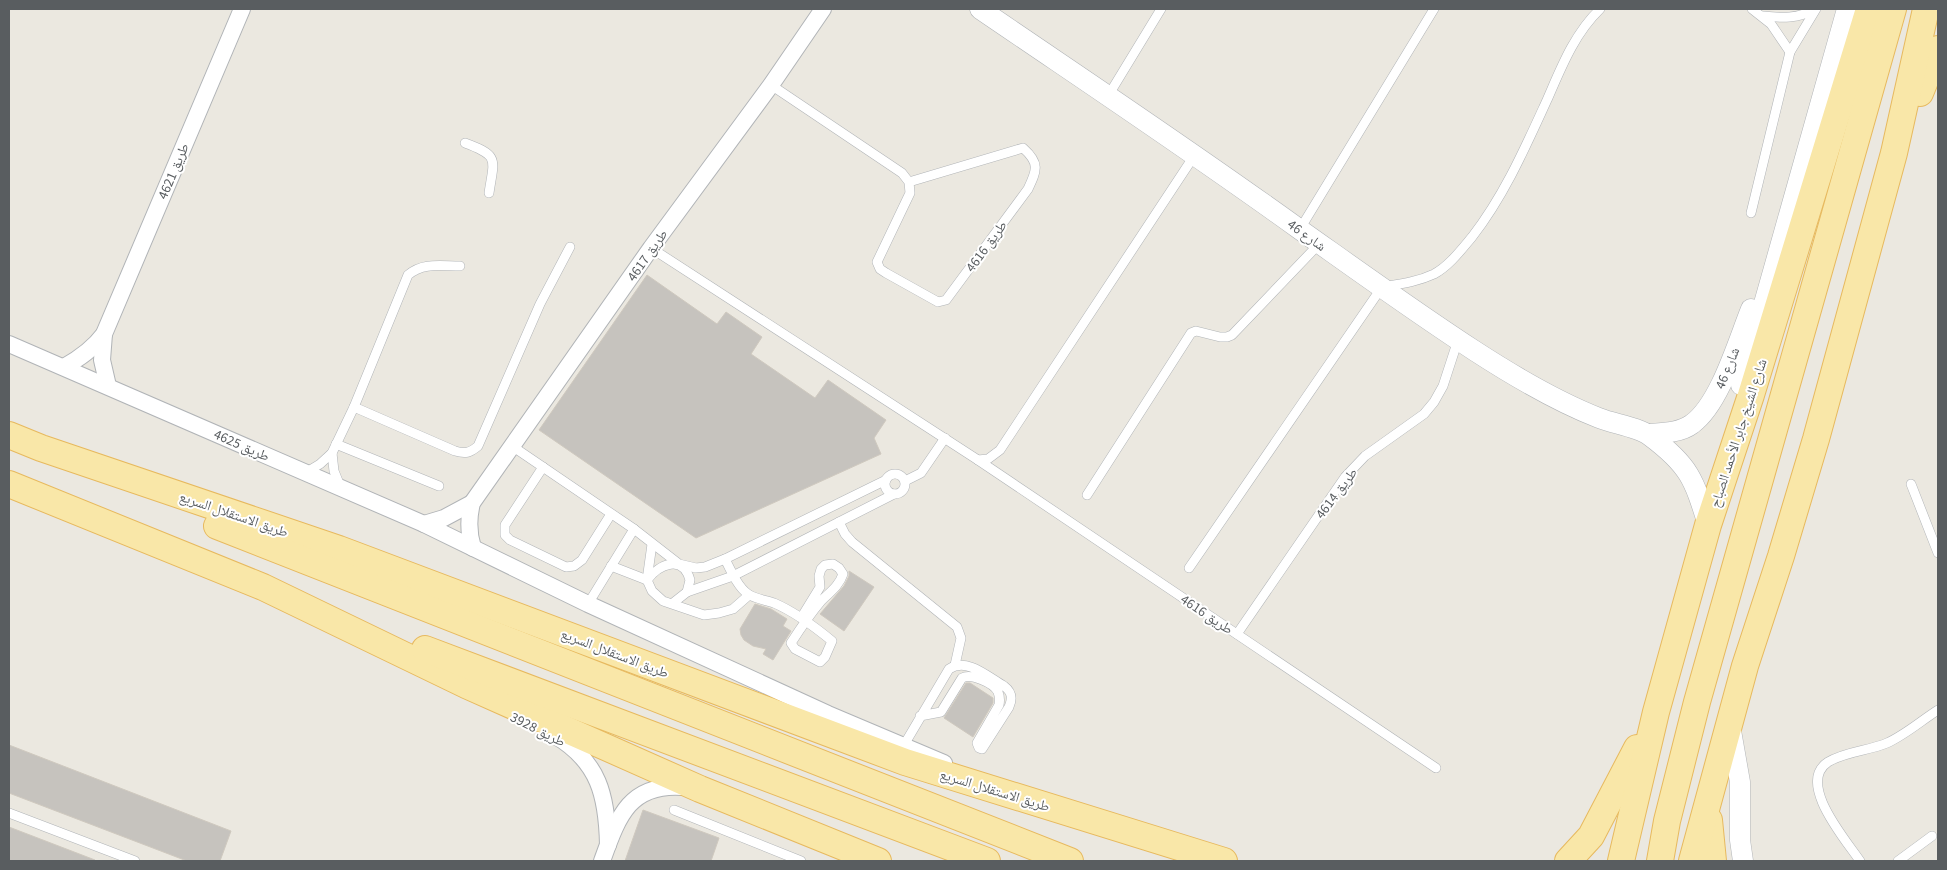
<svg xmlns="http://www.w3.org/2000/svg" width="1947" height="870" font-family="'Source Sans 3','Noto Naskh Arabic',sans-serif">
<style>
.building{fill:#c6c3be;stroke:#cfc9bf}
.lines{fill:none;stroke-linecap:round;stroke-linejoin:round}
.service-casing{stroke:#b1b4b7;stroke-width:10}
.minor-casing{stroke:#b1b4b7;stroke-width:18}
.tertiary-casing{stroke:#b1b4b7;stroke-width:21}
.primary-casing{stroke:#e7b95e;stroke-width:28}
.service{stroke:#fff;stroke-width:9}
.minor{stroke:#fff;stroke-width:16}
.tertiary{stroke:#fff;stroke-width:20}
.primary{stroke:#f9e7a8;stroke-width:26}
.labels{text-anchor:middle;stroke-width:4;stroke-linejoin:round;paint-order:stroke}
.street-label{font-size:14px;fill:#595d60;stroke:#fff}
</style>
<rect width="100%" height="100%" fill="#ebe8e0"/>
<!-- building -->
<g class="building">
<path d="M 647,275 L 717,324 L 726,312 L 762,337 L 751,354 L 815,398 L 828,380 L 886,420 L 874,438 L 881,454 L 696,538 L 539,430 Z"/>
<path d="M 849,571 L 874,587 L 844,631 L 820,614 L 844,586 L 849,576 Z"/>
<path d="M 755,604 L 771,609 L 787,619 L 783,626 L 791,631 L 773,660 L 763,654 L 766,649 L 753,646 L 744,640 L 741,635 L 740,629 Z"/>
<path d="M 966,683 L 970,683 L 993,698 L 993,703 L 973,737 L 944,718 Z"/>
<path d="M 9,745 L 231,831 L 220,861 L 187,861 L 9,793 Z"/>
<path d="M 643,810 L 719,838 L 711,861 L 625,861 Z"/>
<path d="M 9,827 L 95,860 L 95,861 L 9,861 Z"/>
</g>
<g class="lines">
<!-- service casing -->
<g class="service-casing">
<g id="service">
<path d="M 1752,9 L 1771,24 L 1790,52"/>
<path d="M 1763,16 C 1781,18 1799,19 1814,9"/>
<path d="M 771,85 L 902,173 L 909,182 L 910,193 L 877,262 L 880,269 L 886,273 L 938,302 L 946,300 L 1028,189 C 1037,170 1040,163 1023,148 L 909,182"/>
<path d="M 1108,96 L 1161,9"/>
<path d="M 465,143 C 500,156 494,159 489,193"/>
<path d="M 1751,213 L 1790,52 L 1816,9"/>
<path d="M 1300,229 L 1434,9"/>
<path d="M 651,248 L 978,460 L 988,459 L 1000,450 L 1194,156"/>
<path d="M 354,407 L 455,451 C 465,454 470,453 478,446 L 540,304 L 570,247"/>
<path d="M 336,444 L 439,486"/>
<path d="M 512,446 L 634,529 L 679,564 L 696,568 L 705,567 L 725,559 L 886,480"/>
<path d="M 332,453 L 334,471 L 340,486"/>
<path d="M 978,460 L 1436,768"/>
<path d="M 543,467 L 505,525 L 505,535 L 510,540 L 566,567 L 574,566 L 582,560 L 611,514"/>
<path d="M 305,473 L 320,464 L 332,453 L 354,407 L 408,275 C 423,262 441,266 460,266"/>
<circle cx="895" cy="484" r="10"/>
<path d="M 905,481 L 921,473 L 945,438"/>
<path d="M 1911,484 L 1938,553"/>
<path d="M 1087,495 L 1191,333 L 1196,331 L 1220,337 L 1227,337 L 1232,335 L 1319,244"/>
<path d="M 839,522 L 845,534 L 852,542 L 957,627 L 961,638 L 955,665"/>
<path d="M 652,544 L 647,580 L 652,591 L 663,601 L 704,615 L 719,613 L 733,609 L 749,595"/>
<path d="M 725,559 C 731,571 738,587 748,594 C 755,599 766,600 774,603 C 795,612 815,627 832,641 L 825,657 L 820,662 L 795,649 L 791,643 C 800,629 810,614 821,601 C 830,592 839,586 843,574 L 839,568 L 833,564 L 825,565 L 821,569 L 819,576 L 820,587 L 801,618"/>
<path d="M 611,566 L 647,580 C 659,564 683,554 690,580 L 687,592"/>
<path d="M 1189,568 L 1382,287 C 1400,284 1417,282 1434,274 C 1449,266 1461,250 1472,237 C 1504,196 1525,148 1547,100 C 1561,68 1574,34 1600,9"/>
<path d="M 673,603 L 687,592 L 733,576 L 894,494"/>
<path d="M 588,604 L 634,529"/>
<path d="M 1237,634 L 1345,477 L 1365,456 L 1424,414 L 1434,402 L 1443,386 L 1458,340"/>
<path d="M 904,745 L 949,669 C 967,657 988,677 1004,686 C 1012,692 1013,698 1009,707 L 982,749 L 979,748 L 977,743 L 999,705 C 1000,700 1000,697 998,692 C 994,683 971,673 962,678 L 941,712 L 920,716"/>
<path d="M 674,810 L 801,861"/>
<path d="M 9,813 L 135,861"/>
<path d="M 1860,861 C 1846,840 1796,783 1828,762 C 1846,751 1868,751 1887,743 C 1905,735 1922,720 1938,710"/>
<path d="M 1898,861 L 1932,836"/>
</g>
</g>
<!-- minor casing -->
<g class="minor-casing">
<g id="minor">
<path d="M 104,334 L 102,360 L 108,386"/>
<path d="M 9,344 L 424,524 L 588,604 L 828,714 L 944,763"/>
<path d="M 64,367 C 80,358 93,349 104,334 L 242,9"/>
<path d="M 424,524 L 444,518 L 472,503"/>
<path d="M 473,548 C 468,532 468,519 472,503 L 651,248 L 771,85 L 823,9"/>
<path d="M 554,735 C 599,761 607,796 608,845"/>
<path d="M 602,861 C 618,817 629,783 683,787"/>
</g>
</g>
<!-- tertiary casing -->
<g class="tertiary-casing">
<g id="tertiary">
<path d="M 980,9 C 1087,82 1194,153 1299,229 C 1357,270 1415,312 1475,351 C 1512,375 1558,402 1599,418 C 1614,424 1638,427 1650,436 C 1689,465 1694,479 1708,525"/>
<path d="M 1741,385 L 1847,9"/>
<path d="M 1648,434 C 1662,433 1680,433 1692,424 C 1720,404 1738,341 1751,309"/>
<path d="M 1730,725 L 1740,782 L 1740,840 L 1743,861"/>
</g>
</g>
<!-- primary casing -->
<g class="primary-casing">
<g id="primary">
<path d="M 1920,93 L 1938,49"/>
<path d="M 9,435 L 41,448 L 339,549 L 905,762 L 1224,861"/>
<path d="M 9,484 L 263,587 L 466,685 L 700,789 L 878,861"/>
<path d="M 217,526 L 1070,861"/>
<path d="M 425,649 L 987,861"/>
<path d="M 1709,820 L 1713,861"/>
<path d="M 1568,861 L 1591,836 L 1637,748"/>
<path d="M 1621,861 L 1656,712 L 1708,525 L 1751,395 L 1869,9"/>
<path d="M 1660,861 L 1667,821 L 1697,702 L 1893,9"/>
<path d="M 1692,861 L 1745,666 L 1781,556 L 1816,439 L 1894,153 L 1926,9"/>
</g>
</g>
<!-- service -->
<use href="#service" class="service"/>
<!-- minor -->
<use href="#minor" class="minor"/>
<!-- tertiary -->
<use href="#tertiary" class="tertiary"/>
<!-- primary -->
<use href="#primary" class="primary"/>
</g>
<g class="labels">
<!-- street labels -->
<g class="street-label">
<text transform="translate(173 171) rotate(-67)" y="5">طريق 4621</text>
<text transform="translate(1307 235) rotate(36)" y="5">شارع 46</text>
<text transform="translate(986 246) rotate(-54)" y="5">طريق 4616</text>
<text transform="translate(647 255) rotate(-55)" y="5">طريق 4617</text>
<text transform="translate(1727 368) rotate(-68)" y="5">شارع 46</text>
<text transform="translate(1738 433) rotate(-72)" y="5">شارع الشيخ جابر الأحمد الصباح</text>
<text transform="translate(242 445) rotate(24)" y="5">طريق 4625</text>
<text transform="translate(1336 493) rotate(-53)" y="5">طريق 4614</text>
<text transform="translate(234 514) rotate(19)" y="5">طريق الاستقلال السريع</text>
<text transform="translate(1207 614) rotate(34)" y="5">طريق 4616</text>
<text transform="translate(615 653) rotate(21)" y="5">طريق الاستقلال السريع</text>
<text transform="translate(538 729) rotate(27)" y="5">طريق 3928</text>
<text transform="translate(995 790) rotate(17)" y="5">طريق الاستقلال السريع</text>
</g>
</g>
<!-- border -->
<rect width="1947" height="870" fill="none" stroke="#595d60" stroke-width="20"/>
</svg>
